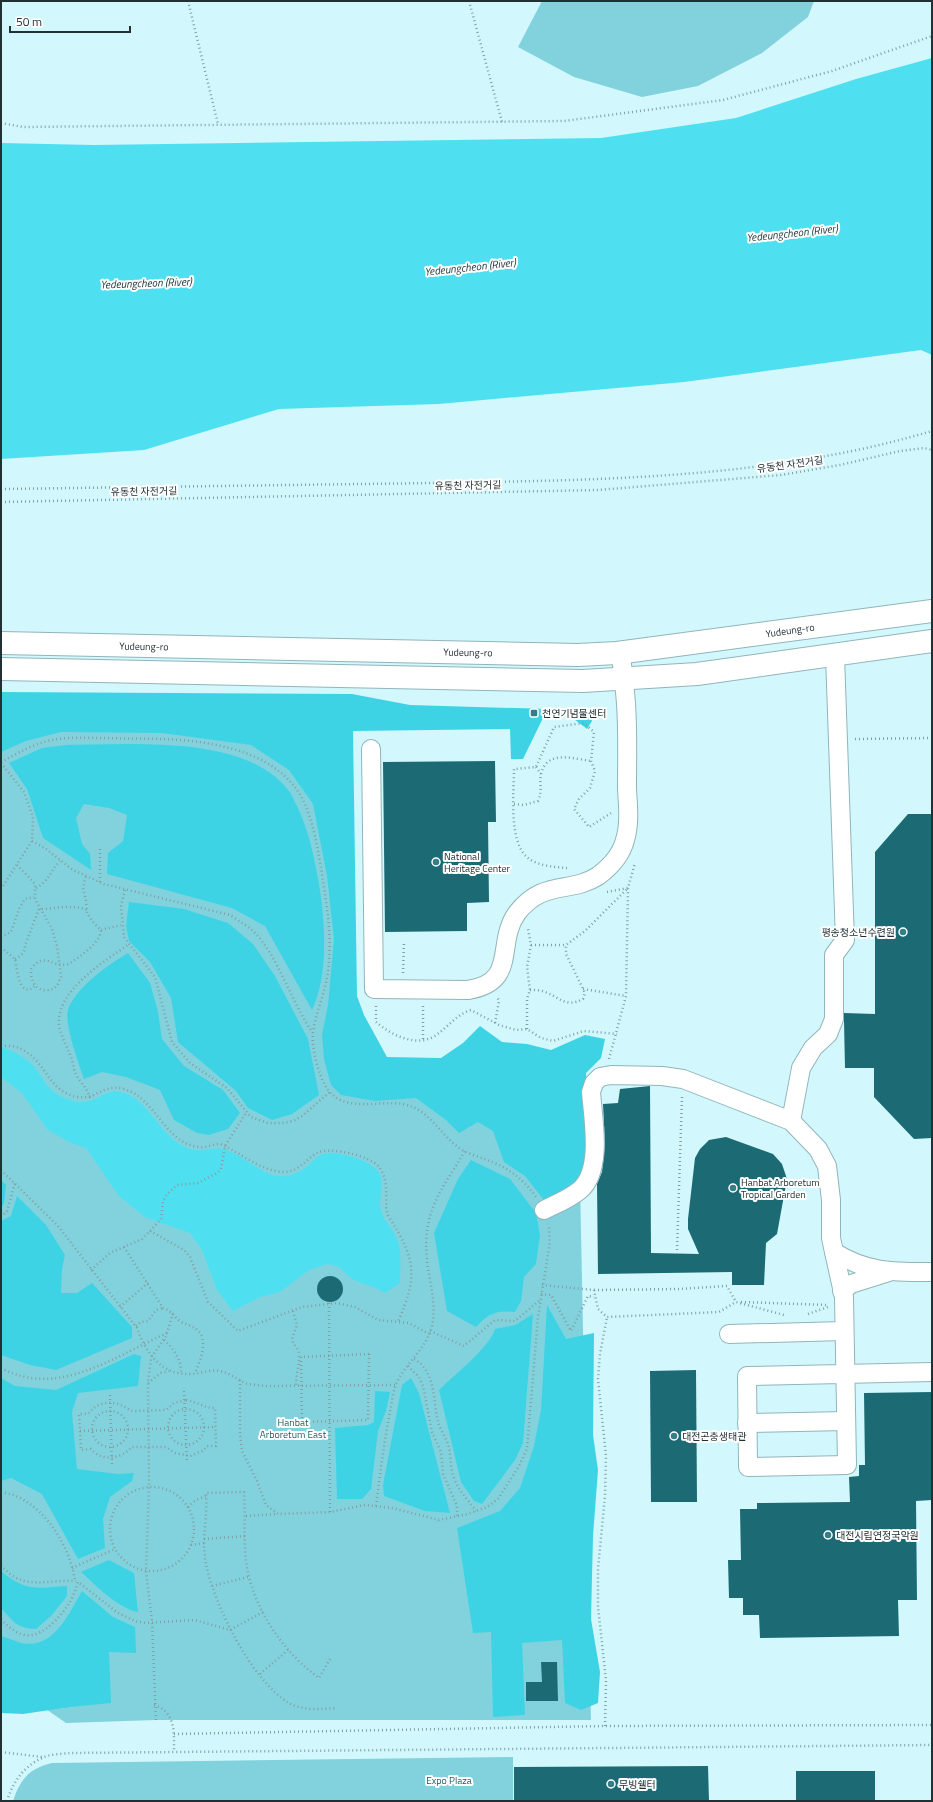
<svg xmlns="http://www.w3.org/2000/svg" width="933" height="1802" font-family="'Titillium Web','Noto Sans KR',sans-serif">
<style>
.green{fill:#82d2dd}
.forest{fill:#3dd3e5}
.water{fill:#4ee0f1}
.building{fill:#1c6b74}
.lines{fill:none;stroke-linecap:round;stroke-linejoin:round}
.minor-casing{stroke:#90b5ba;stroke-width:20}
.major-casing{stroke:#90b5ba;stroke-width:24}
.path{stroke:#839fa2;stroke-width:2.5;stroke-dasharray:1 3;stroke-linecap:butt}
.minor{stroke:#fff;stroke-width:18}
.major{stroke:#fff;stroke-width:22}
.poi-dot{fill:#367e87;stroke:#fff;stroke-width:1.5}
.labels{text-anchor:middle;stroke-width:4;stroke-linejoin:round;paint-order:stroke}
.street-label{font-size:10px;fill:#213032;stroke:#fff}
.poi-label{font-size:10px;fill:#213032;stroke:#fff;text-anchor:start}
.park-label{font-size:10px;fill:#1f5a62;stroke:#fff}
.water-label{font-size:11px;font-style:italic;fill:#223a3d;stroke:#fff}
</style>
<rect width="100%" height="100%" fill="#d2f8fd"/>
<!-- green -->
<g class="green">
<path d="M 542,1 L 814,1 L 808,17 L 762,53 L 698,86 L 642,97 L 574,77 L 518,47 Z"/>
<path d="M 1,699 L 348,701 L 356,1085 L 578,1084 L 591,1720 L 156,1720 L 66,1723 L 40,1705 L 1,1652 Z"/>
<path d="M 513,1757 L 513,1801 L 13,1801 C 20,1779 30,1768 52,1763 Z"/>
</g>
<!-- forest -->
<g class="forest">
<path d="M 1,692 L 352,694 L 410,705 L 582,710 L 589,712 L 592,721 L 587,729 L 570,716 L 543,718 L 523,759 L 511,759 L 510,729 L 353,731 L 357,996 L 364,1015 L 387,1057 L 441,1058 L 463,1043 L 480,1026 L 502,1042 L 527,1044 L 551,1050 L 585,1035 L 605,1039 L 601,1058 L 586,1073 C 587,1094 592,1159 582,1175 C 574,1187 560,1197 547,1204 L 525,1176 L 504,1162 L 493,1131 L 478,1122 L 459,1133 L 446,1120 L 416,1098 L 375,1101 L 341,1095 L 331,1085 L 324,1059 L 322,1035 L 328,1005 L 334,939 L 327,876 L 313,804 L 289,770 L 251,745 L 162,733 L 61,732 L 26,741 L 1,752 Z"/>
<path d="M 66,745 C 129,745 245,734 288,790 C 292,794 294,801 297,806 C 309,831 314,857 319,884 C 325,922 329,974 312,1010 L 265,926 L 232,908 L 107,874 L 108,853 L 123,841 L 127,815 L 109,808 L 84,804 L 76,818 L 82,844 L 90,854 L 91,870 L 43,838 L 27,789 L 9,763 L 42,748 Z"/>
<path d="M 129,902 L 184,909 L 228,923 L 253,944 L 275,976 L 308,1039 L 319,1095 L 292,1114 L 272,1120 L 248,1108 L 236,1091 L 178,1042 L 171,998 L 150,962 L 129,941 L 126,926 Z"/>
<path d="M 128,953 L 150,983 L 158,1012 L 162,1039 L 184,1066 L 223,1090 L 240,1113 L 228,1129 L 209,1135 L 197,1133 L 174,1120 L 160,1090 L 126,1077 L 102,1072 L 84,1079 C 79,1064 64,1024 68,1010 C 75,988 109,964 128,953 Z"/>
<path d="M 471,1160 L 510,1179 L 536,1213 L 540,1235 L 536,1264 L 524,1277 L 521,1301 L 515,1312 C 496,1310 489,1313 476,1327 L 447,1311 L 434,1233 L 458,1179 Z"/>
<path d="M 1,1180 L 6,1185 L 4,1204 L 1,1207 Z"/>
<path d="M 17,1196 L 46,1225 L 65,1255 L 62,1269 L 61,1293 L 77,1293 L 92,1283 L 132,1327 L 132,1338 L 56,1370 L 30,1365 L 1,1355 L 1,1221 L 11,1216 Z"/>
<path d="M 547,1305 L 566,1339 L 594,1333 L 593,1435 L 598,1470 L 593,1536 L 591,1619 L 600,1672 L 598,1703 L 581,1710 L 565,1703 L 562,1640 L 522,1643 L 525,1715 L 493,1717 L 491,1632 L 473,1633 L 457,1528 L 500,1511 L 520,1488 L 534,1446 L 541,1410 Z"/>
<path d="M 533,1314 L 523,1443 L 515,1460 L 482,1504 L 474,1501 L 461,1482 L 439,1390 C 453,1376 490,1347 495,1329 L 515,1325 Z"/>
<path d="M 134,1354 L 141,1356 L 138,1386 L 78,1393 L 72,1412 L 77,1469 L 118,1474 L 134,1473 L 132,1481 L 110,1497 L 103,1519 L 105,1548 L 78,1559 L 42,1494 L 11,1478 L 1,1481 L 1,1378 L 15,1386 L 56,1390 Z"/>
<path d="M 411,1378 L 419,1393 L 450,1513 L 425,1511 L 384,1496 L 383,1485 L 402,1385 Z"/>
<path d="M 375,1391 L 390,1392 L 386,1411 L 378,1431 L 371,1489 L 362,1499 L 337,1499 L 335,1428 L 368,1425 L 374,1422 Z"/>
<path d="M 109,1560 L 134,1573 L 138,1612 C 116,1607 98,1587 81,1572 Z"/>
<path d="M 1,1571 C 26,1592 37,1588 67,1586 L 67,1596 L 51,1616 L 36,1629 C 16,1628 14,1622 1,1608 Z"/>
<path d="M 82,1591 L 113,1617 L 135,1627 L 136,1653 L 109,1652 L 111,1703 L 70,1707 L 23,1714 L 1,1713 L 1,1636 C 8,1638 15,1641 21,1643 C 54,1650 69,1613 82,1591 Z"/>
</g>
<!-- water -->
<g class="water">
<path d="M 932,58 L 932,355 L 921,350 L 684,382 L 439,404 L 279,409 L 144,450 L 1,459 L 1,143 L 94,145 L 601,138 L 736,118 L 856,79 Z"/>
<path d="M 1,1047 C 14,1051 27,1058 36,1069 C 44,1080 47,1089 60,1096 C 69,1100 79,1104 89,1101 C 100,1099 107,1089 120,1092 C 146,1097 157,1129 178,1143 C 198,1156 203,1147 221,1149 C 235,1150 257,1170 272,1175 C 287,1179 300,1173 311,1163 C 313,1161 317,1157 320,1155 C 334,1149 366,1159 376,1169 C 386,1178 379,1195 380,1207 C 382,1218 388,1223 394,1233 C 403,1247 400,1267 400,1283 L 385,1293 C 367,1281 355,1287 340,1267 L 327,1264 L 309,1270 L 280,1292 L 260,1297 L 233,1311 L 217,1290 L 202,1250 L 190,1233 L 145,1217 L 119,1196 L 86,1148 L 69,1142 L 47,1129 L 22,1093 L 1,1077 Z"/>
</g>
<!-- building -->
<g class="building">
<path d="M 495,761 L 496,822 L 488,822 L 489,902 L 467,903 L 467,931 L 385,932 L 383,762 Z"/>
<path d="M 908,814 L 932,814 L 932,1138 L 914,1139 L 874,1097 L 874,1068 L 845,1068 L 844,1021 L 844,1013 L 875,1014 L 875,852 Z"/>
<path d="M 650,1086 L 651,1253 L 699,1254 L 688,1229 L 688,1219 L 695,1158 L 700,1149 L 709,1140 L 726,1137 L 773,1154 L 782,1164 L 787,1179 L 777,1234 L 766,1243 L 764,1285 L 732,1285 L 732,1272 L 598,1274 L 597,1184 L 602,1172 L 605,1144 L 603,1104 L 618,1103 L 620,1089 Z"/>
<circle cx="330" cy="1289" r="13"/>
<path d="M 696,1370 L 697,1502 L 651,1502 L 650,1371 Z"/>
<path d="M 932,1392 L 932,1500 L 916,1501 L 917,1600 L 898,1600 L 899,1636 L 760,1638 L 759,1615 L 743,1615 L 743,1598 L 729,1598 L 728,1560 L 741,1560 L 740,1509 L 757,1509 L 757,1503 L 850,1502 L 849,1477 L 859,1476 L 859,1465 L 865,1465 L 864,1393 Z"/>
<path d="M 541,1662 L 557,1662 L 558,1701 L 526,1701 L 526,1682 L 542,1682 Z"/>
<path d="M 708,1766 L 709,1801 L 514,1801 L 514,1767 Z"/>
<rect x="796" y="1771" width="79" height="30"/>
</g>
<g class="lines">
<!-- minor casing -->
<g class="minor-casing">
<g id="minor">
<path d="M 371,749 L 374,989 L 468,990 C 519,982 495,943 517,913 C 543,879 570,894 598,876 C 610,867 621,856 625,840 C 630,824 628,805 627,789 C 627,761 628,732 626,704 C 625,687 622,670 621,652"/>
<path d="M 791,1121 L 801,1068 L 813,1048 L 828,1034 L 834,1019 L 834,955 L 845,940 L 835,656"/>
<path d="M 544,1210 C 556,1204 569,1199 580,1190 C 603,1170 593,1119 591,1092 L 594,1083 L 600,1077 L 611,1075 L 662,1076 L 683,1079 L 791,1121 L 818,1149 L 827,1166 L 831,1200 L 831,1238 L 834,1252 C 867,1273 895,1272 932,1272"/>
<path d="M 834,1252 L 844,1297 L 847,1465 L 748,1467 L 747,1376 L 932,1372"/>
<path d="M 842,1291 L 851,1284 L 889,1272"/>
<path d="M 729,1334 L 844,1331"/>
<path d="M 747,1423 L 846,1421"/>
</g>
</g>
<!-- major casing -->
<g class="major-casing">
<g id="major">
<path d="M 1,643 L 578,655 L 617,653 L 932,611"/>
<path d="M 1,669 L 583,681 L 697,674 L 932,641"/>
</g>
</g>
<!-- path -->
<g class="path">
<path d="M 188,1 L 218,124"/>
<path d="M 469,1 L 502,122"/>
<path d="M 1,123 L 23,127 L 564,121 L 723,100 L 832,71 L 932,36"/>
<path d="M 1,489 C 145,487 289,485 433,483 C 601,480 770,479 932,431"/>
<path d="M 1,502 L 598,490 L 781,475 L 840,465 L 900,451 L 924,448 L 932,450"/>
<path d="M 855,739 L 932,738"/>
<path d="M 1,762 C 15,755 29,746 44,742 C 64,736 85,738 105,738 C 130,739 155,738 180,740 C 219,743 268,753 294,786 C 312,807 319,854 323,881 C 328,912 332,941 328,972 C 325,993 316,1012 313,1032 C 311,1047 319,1078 328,1090 C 346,1113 379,1100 403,1104 C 431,1109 441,1138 464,1151 C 474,1156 486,1159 497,1164 C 513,1171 526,1183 536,1197"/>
<path d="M 1,763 L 24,792 L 33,817 L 32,841 L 1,889"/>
<path d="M 536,767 L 541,774"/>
<path d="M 514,804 L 524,805 L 538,801 C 543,789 539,785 541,774 C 547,749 574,759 591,761"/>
<path d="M 32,841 L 46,849 L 73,870 L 104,884 L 230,915 C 239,921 248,926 255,933 C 279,958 292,1004 313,1033"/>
<path d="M 17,865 L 35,884 L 35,899 L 52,929 L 57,946 L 61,977 L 57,986 L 53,989 C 38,994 30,983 31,969 C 45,950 53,969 68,964 C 79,958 101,942 101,930 L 92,921 L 87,913 L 86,900 L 83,888 L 86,876"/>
<path d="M 567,868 C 555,867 538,866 528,858 C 508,842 514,792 514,769 L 536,767 L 554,727 L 584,723 L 594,732 L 591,761 L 595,771 L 590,788 L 579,799 L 574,809 L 589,827 L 611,813"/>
<path d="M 100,882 L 100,847"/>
<path d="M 36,888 C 50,880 50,871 60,861"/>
<path d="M 125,890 L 121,906 L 124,937 L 155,977 L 172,1042 L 190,1063 L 227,1088 L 251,1117 L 268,1123 L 282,1123 L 293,1121 L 302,1116 L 330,1092"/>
<path d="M 607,892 L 628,888"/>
<path d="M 101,930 L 121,925"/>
<path d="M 1,937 L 11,932 L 20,907 L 25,899 L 34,897"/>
<path d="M 531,945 L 566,945"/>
<path d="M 1,947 L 15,959 C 17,968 19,1000 35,986"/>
<path d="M 15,959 C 22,956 25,952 25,945 L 39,909 C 55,909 71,904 87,910"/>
<path d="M 403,973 L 404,941"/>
<path d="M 583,989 L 626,996"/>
<path d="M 530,990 C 534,990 538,990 542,991 C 558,995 564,1009 583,999 L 585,993 L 566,954 L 566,945 L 585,931 L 628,888"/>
<path d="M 376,1006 L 376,1022 C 390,1034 414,1047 433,1037 C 447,1029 455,1015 471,1010 L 499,1025 L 516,1030 L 527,1029 L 541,1038 L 553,1041 L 584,1031 L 617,1034"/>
<path d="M 423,1006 L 423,1040"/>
<path d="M 495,1023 L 499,1001 L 497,996"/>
<path d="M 527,1029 L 527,999 L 530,990 L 527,967 L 531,945 L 528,929"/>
<path d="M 1,1045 C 7,1047 13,1045 19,1048 C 43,1058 47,1084 66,1093 C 94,1107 100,1082 124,1089 C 156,1098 165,1144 199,1147 C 207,1148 212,1144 220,1144 C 240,1152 260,1171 283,1172 C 299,1172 305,1160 317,1153 C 329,1146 371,1156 379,1167 C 392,1185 382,1207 389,1217 C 416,1259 418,1276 398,1322"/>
<path d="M 609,1059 L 626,996 L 628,888 L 635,863"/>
<path d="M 90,1098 C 86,1085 78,1081 75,1072 C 73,1067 73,1061 71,1057 C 67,1046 61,1037 59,1025 C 56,991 103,962 128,945"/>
<path d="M 1,1170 L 58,1226 L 137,1328 C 147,1355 162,1376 193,1374 C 202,1373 211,1369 220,1371 C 230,1373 236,1379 245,1383 C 251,1385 259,1385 266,1386 L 396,1385"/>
<path d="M 1,1217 L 7,1211 L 15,1183"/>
<path d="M 150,1231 L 184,1250 L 190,1257 L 208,1302 L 238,1331 L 302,1307 L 337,1303 L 355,1307 L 378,1320 L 409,1323 L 429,1334"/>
<path d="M 124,1247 L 163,1308 C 172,1311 174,1317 180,1321 C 186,1325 192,1325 197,1330 C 209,1339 200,1362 195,1373"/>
<path d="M 677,1250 L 682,1097"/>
<path d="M 91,1270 L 110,1253 L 142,1239 L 150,1231 L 161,1219 L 163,1201 L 167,1194 L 177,1185 L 198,1183 L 217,1173 L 221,1169 L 225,1146 L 246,1113"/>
<path d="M 542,1285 L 594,1290 L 598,1309 L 607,1317 L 719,1312 L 736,1302 L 784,1315"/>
<path d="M 594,1290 L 679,1289 L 727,1286 L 736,1302"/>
<path d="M 541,1294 L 551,1295 L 571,1331 L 588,1296 L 594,1297"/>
<path d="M 741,1302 L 828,1305"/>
<path d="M 329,1303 L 330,1512"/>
<path d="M 120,1307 L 148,1283"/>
<path d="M 293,1311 L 297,1325 L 292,1339 C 293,1345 298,1348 299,1353 C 300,1364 296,1374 296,1385"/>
<path d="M 808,1314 L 828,1307"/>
<path d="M 136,1326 L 141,1322 L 148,1321 L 156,1310 L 163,1308"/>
<path d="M 430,1331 L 464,1346 L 495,1320 L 515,1321 L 540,1300"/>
<path d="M 164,1340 C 174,1349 182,1360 181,1374"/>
<path d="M 369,1354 L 368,1420 L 302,1422 L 301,1357 Z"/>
<path d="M 414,1359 C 436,1371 433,1401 438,1422 C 441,1431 447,1439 449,1448 C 451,1458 450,1468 454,1478 C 459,1492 468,1499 476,1511"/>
<path d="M 408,1366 L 419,1377 L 423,1386 L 432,1432 L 441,1452 L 443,1474 L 457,1506 L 457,1517"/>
<path d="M 1,1368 C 58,1399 115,1356 167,1333"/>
<path d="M 240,1380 L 240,1434 L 242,1451 L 257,1481 L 266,1505 L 278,1514 L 330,1512 L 365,1505 L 392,1508 L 439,1520 L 468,1514 L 487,1507 L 498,1499 L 519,1466 L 527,1449 L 538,1317 L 550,1242 L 549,1225"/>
<path d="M 148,1383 L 161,1373 L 169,1371"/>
<path d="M 184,1391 L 187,1463"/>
<path d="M 110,1395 L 112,1467"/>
<path d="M 186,1400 C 199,1402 203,1408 215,1408 L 216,1446 L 207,1446 L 204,1450 L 190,1456 L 175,1453 L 166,1447 L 132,1447 C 121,1459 102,1462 91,1449 L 81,1450 L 79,1414 L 88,1414 C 100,1399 117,1400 131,1411 L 166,1410 L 174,1403 Z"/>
<circle cx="186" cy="1427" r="18"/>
<circle cx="110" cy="1429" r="18"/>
<path d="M 80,1431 L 216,1427"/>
<circle cx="152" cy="1529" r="42"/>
<path d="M 1,1492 C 40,1497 70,1544 75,1581"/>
<path d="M 376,1506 C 380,1474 384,1443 390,1412 C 392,1402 393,1389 398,1380 C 408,1361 427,1347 432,1326 C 437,1303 429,1282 427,1260 C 422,1211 441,1191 465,1151"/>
<path d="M 188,1507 L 196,1500 L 206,1496"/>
<path d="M 246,1516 L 277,1514"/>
<path d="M 204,1539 L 245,1536"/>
<path d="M 191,1545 L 204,1543"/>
<path d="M 1,1565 C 23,1592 47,1579 76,1581"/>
<path d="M 72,1568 L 115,1549"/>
<path d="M 212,1586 L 248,1577"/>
<path d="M 1,1619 C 19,1639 34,1641 54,1622 C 68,1607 72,1601 78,1582 L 118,1613 L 135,1621 L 146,1623 L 195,1620 L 230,1630 L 263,1612"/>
<path d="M 330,1659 L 319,1678 C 287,1655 259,1617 249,1577 C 242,1550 246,1520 244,1492 L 206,1493 C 208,1517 201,1540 206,1564 C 214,1605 252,1681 289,1703 C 303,1711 321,1709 337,1708"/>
<path d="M 260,1674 L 288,1650"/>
<path d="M 154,1705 C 176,1712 174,1733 174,1752"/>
<path d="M 156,1720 L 152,1622 L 146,1571 L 149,1487 L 148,1383 L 151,1358 L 166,1336 L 173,1313"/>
<path d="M 605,1726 L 606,1680 L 598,1607 L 598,1569 L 605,1496 L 606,1456 L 598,1379 L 600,1354 L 607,1317"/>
<path d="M 174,1734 L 605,1726 L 932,1725"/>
<path d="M 1,1752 L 42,1757"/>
<path d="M 7,1801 C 13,1782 23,1767 42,1758 C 49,1754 62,1754 70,1753 L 932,1745"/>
</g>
<!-- minor -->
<use href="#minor" class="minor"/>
<!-- major -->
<use href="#major" class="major"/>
</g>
<!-- markers -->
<g class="poi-dot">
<rect x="530" y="709" width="8" height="8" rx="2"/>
<circle cx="436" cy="862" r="4"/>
<circle cx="903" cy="932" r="4"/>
<circle cx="733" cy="1188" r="4"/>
<circle cx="674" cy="1436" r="4"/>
<circle cx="828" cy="1535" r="4"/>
<circle cx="611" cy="1784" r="4"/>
</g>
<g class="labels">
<!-- street labels -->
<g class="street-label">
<text transform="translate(790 464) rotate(-8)" y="4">유동천 자전거길</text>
<text transform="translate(468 485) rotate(-1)" y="4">유동천 자전거길</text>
<text transform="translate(144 491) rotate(-1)" y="4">유동천 자전거길</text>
<text transform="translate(790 630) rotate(-8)" y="4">Yudeung-ro</text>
<text transform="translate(144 646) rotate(1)" y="4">Yudeung-ro</text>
<text transform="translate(468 652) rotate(1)" y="4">Yudeung-ro</text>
</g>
<!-- poi labels -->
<g class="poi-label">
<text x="542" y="717">천연기념물센터</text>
<text x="444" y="860">National<tspan x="444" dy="12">Heritage Center</tspan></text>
<text x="895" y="936" text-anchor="end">평송청소년수련원</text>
<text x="741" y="1186">Hanbat Arboretum<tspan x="741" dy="12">Tropical Garden</tspan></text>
<text x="682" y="1440">대전곤충생태관</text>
<text x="836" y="1539">대전시립연정국악원</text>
<text x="619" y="1788">무빙쉘터</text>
</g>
<!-- park labels -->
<g class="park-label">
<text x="293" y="1426">Hanbat<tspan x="293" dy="12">Arboretum East</tspan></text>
<text x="449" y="1784">Expo Plaza</text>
</g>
<!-- water labels -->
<g class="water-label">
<text transform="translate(792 233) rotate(-6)" y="4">Yedeungcheon (River)</text>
<text transform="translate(470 267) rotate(-6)" y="4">Yedeungcheon (River)</text>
<text transform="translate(146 283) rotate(-2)" y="4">Yedeungcheon (River)</text>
</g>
</g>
<!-- border -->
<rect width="933" height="1802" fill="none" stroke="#213032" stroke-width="4"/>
<!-- scale -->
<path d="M10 26v6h120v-6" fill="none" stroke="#213032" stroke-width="2"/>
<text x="16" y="26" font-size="12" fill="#213032" stroke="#ffffff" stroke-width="3" paint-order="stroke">50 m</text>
</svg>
